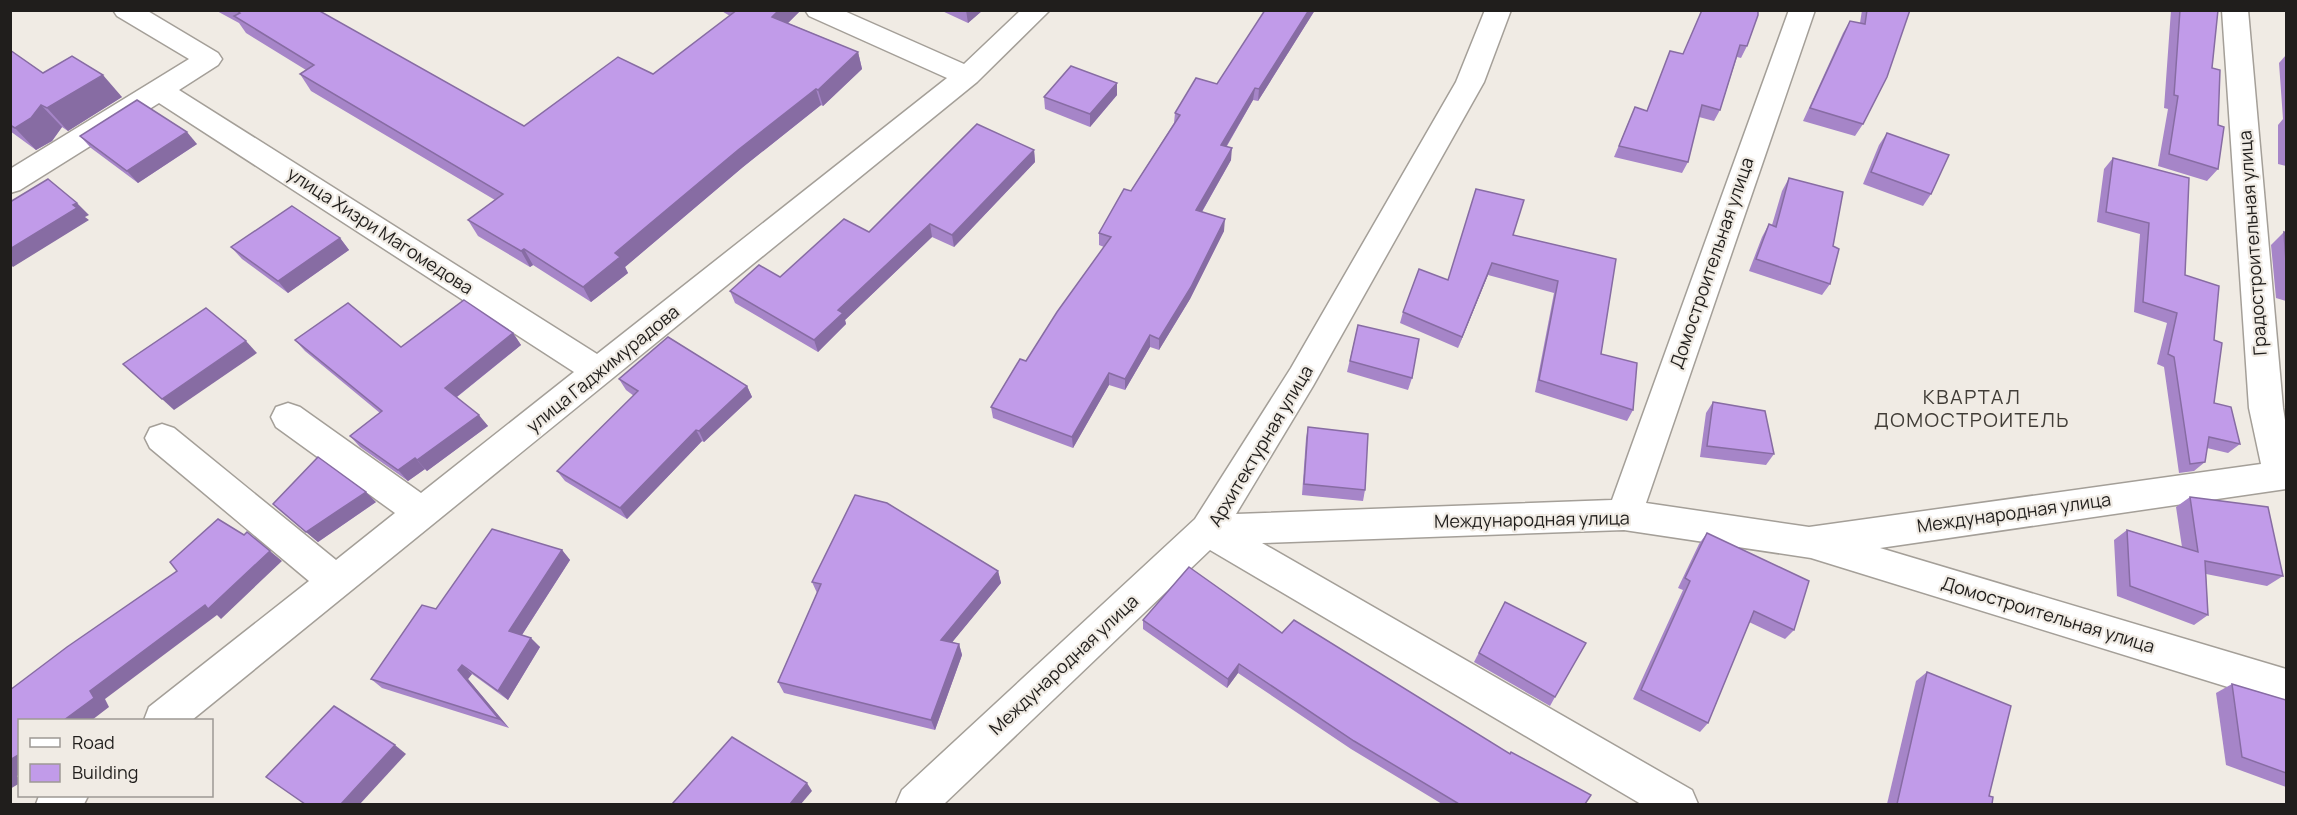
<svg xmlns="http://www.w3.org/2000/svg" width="2297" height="815" font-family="Manrope,sans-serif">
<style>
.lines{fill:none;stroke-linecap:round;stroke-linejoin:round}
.street-casing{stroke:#a49f98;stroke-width:3}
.street{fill:#fff;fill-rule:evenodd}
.wall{fill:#a685c8}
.shaded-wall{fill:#876ca3}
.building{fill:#c19be9;stroke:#876ca3;stroke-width:1.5}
.labels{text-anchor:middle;stroke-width:4.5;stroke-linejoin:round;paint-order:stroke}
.street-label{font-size:18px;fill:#201e1c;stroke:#f0ebe4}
.neighbourhood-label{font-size:20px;letter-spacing:1.5px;fill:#413d37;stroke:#f0ebe4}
</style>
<rect width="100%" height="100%" fill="#f0ebe4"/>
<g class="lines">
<!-- street casing -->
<g class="street-casing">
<g id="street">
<path d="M 113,10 L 146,10 L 218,53 L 222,59 L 218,65 L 179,90 L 597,354 L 947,78 L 809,16 L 805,10 L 842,10 L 964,64 L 1021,10 L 1050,10 L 977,82 L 192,720 L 144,720 L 149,707 L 309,581 L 150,448 L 145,438 L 150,428 L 162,424 L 174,428 L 336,560 L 395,513 L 276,427 L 271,417 L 276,407 L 288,403 L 300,407 L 421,493 L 574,372 L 159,103 L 20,190 L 10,193 L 10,169 L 189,59 L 117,16 Z"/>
<path d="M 1485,10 L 1511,10 L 1484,82 L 1313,386 L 1236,514 L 1612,500 L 1789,10 L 1815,10 L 1646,503 L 1809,527 L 2261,464 L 2249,408 L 2222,10 L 2248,10 L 2283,408 L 2286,426 L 2286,489 L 1880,548 L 2286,669 L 2286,705 L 1811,558 L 1624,530 L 1262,543 L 1692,790 L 1698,804 L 1641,804 L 1210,550 L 944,804 L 896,804 L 902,790 L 1195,519 L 1291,368 L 1456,82 Z"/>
<path d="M 39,796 L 88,796 L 84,804 L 36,804 Z"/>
</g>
</g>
<!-- street -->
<use href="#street" class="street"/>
</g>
<!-- wall -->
<g class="wall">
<path d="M 215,10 L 321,10 L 323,13 L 524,126 L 653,74 L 730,16 L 720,10 L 801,10 L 788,23 L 858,52 L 862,69 L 823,106 L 821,105 L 743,167 L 625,267 L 628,273 L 591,302 L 533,265 L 530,267 L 478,236 L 468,220 L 495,200 L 311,91 L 300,74 L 306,70 L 246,33 L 239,23 Z"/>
<path d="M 940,10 L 983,10 L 968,23 Z"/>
<path d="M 1315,10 L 1258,101 L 1253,100 L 1227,146 L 1231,160 L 1202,212 L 1224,231 L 1190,299 L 1159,350 L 1150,347 L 1125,390 L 1109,385 L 1073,448 L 993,418 L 991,407 L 1026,361 L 1104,247 L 1099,245 L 1099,233 L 1131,191 L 1174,123 L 1175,113 L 1217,84 Z"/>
<path d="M 1702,10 L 1747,46 L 1741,58 L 1737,57 L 1720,110 L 1714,121 L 1699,117 L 1688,162 L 1682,173 L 1614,157 L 1635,107 L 1647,111 L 1683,54 Z"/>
<path d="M 1862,10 L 1910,10 L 1863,124 L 1855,136 L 1803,121 L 1843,33 L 1850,21 L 1860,23 Z"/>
<path d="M 2171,10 L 2218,10 L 2212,68 L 2218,125 L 2218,169 L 2207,181 L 2158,166 L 2168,109 L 2164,108 Z"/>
<path d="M 10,50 L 43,73 L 122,97 L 68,131 L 62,127 L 52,141 L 36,150 L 10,131 Z"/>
<path d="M 2286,55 L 2286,166 L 2278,164 L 2278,125 L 2283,119 L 2279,63 Z"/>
<path d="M 1117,83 L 1117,95 L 1090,127 L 1045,109 L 1044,97 Z"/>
<path d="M 1887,133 L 1931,194 L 1923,206 L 1863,184 L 1879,145 Z"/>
<path d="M 80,136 L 197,144 L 138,183 L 91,148 Z"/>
<path d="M 1034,150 L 1035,162 L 954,247 L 932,237 L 845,320 L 846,324 L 818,352 L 735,303 L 730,291 L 780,277 Z"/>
<path d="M 2113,158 L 2185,275 L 2214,340 L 2214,403 L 2240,444 L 2228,453 L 2207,448 L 2205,462 L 2194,471 L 2179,473 L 2164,367 L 2157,364 L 2167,323 L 2134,312 L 2140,234 L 2097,222 L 2104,169 Z"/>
<path d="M 1789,178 L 1833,246 L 1830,284 L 1822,295 L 1749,271 L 1762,237 L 1769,224 L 1772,225 L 1782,191 Z"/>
<path d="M 2284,232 L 2286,233 L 2286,301 L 2276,298 L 2271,245 Z"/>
<path d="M 1513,235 L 1616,259 L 1601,354 L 1633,410 L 1627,421 L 1535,392 L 1554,293 L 1488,275 L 1458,348 L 1400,323 L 1403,312 Z"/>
<path d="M 340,238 L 349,250 L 288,293 L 242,259 L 231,247 Z"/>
<path d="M 1358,325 L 1412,378 L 1408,390 L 1347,372 Z"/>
<path d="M 513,333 L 521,345 L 457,397 L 488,426 L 427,471 L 425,469 L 408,481 L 360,447 L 350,436 L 380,413 L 305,351 L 295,340 L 401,347 Z"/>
<path d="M 619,379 L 747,386 L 752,397 L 704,442 L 702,441 L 627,519 L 565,481 L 557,471 L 634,396 L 626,390 Z"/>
<path d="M 1713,402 L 1774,454 L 1766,465 L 1700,457 L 1706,413 Z"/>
<path d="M 1308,427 L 1365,490 L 1363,501 L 1302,495 L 1306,438 Z"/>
<path d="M 2190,497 L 2283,576 L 2267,586 L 2206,574 L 2208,615 L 2194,625 L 2117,596 L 2114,540 L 2127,530 L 2182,547 L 2176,507 Z"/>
<path d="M 376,502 L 318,542 L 273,504 Z"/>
<path d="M 1707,533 L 1794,630 L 1785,639 L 1749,622 L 1708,723 L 1700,732 L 1633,699 L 1683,590 L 1678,588 L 1699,544 Z"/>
<path d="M 562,550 L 570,560 L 522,635 L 540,647 L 508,700 L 472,674 L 468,679 L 509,728 L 382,688 L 371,679 L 436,609 Z"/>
<path d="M 998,571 L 1001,583 L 952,642 L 959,644 L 962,655 L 935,730 L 784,693 L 778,682 L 817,593 L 812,582 Z"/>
<path d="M 1505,602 L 1555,697 L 1550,706 L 1474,662 Z"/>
<path d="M 1143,620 L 1282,633 L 1585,804 L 1442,804 L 1351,749 L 1238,673 L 1227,688 L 1143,629 Z"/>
<path d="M 1927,672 L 1989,796 L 1992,804 L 1887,804 L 1916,681 Z"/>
<path d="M 2232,684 L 2286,700 L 2286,787 L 2226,765 L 2216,693 Z"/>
</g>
<!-- shaded-wall -->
<g class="shaded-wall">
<path d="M 779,10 L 801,10 L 777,34 L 772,17 Z"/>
<path d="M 966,10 L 983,10 L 968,23 Z"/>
<path d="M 1309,10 L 1315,10 L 1258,101 L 1259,89 Z"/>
<path d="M 858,52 L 862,69 L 823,106 L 818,90 Z"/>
<path d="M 103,75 L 122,97 L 68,131 L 47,108 Z"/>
<path d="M 1117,83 L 1117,95 L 1090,127 L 1090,114 Z"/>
<path d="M 1255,88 L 1253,100 L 1220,157 L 1221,145 Z"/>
<path d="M 816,89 L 821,105 L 743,167 L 625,267 L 628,273 L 591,302 L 583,287 L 615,253 L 738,150 Z"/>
<path d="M 41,105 L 62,127 L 52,141 L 36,150 L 15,128 Z"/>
<path d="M 187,132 L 197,144 L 138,183 L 127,171 Z"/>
<path d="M 1232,148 L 1231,160 L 1196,222 L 1196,210 Z"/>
<path d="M 1034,150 L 1035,162 L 954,247 L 952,235 Z"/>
<path d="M 77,203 L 89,215 L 85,217 L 89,220 L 13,267 L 10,264 L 10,249 Z"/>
<path d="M 1225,219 L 1224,231 L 1190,299 L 1159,350 L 1159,339 Z"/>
<path d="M 930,224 L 932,237 L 845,320 L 846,324 L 818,352 L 814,340 L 838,310 Z"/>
<path d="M 340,238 L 349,250 L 288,293 L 278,281 Z"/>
<path d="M 524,249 L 533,265 L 530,267 L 521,251 Z"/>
<path d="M 1492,263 L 1488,275 L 1458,348 L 1462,337 Z"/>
<path d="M 513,333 L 521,345 L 454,399 L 445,388 Z"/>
<path d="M 1150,335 L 1150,347 L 1125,390 L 1125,379 Z"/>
<path d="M 246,341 L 257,353 L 174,410 L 162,399 Z"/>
<path d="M 1109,373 L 1109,385 L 1073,448 L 1072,437 Z"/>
<path d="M 747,386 L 752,397 L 704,442 L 699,431 Z"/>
<path d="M 479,415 L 488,426 L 427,471 L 417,460 Z"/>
<path d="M 696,430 L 702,441 L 627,519 L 620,508 Z"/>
<path d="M 415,458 L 425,469 L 408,481 L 398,470 Z"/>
<path d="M 366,492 L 376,502 L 318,542 L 306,532 Z"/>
<path d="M 562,550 L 570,560 L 518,641 L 509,631 Z"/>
<path d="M 270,551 L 282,561 L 221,619 L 217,615 L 105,699 L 109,707 L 92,720 L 64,720 L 90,691 Z"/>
<path d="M 998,571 L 1001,583 L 945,651 L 941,640 Z"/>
<path d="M 531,638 L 540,647 L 508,700 L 498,691 Z"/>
<path d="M 959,644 L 962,655 L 935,730 L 931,720 Z"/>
<path d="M 1239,664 L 1238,673 L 1227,688 L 1228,679 Z"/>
<path d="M 462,665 L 472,674 L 468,679 L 509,728 L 499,719 L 458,670 Z"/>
<path d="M 395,745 L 406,754 L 360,804 L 341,804 Z"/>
<path d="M 20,754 L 20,774 L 17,776 L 20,780 L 20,783 L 10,789 L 10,760 Z"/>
<path d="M 807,783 L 812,791 L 801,804 L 790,804 Z"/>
</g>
<!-- building -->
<g class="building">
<path d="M 236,10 L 318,10 L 524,126 L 618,57 L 653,74 L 737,10 L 779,10 L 772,17 L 858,52 L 818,90 L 816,89 L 738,150 L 615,253 L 620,257 L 583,287 L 524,249 L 521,251 L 468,220 L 503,194 L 300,74 L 314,65 L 234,16 L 240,13 Z"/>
<path d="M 1265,10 L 1309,10 L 1259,89 L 1255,88 L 1221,145 L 1232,148 L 1196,210 L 1225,219 L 1191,287 L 1159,339 L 1150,335 L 1125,379 L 1109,373 L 1072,437 L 991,407 L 1020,359 L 1026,361 L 1057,312 L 1111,237 L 1099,233 L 1124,189 L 1131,191 L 1180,115 L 1175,113 L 1196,78 L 1217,84 Z"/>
<path d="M 1702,10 L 1758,10 L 1758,15 L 1747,46 L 1740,45 L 1720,110 L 1702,105 L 1688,162 L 1619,146 L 1635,107 L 1647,111 L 1670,51 L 1683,54 Z"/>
<path d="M 1867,10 L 1910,10 L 1887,77 L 1863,124 L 1810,108 L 1850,21 L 1865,24 Z"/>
<path d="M 2180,10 L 2218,10 L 2212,68 L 2220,70 L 2218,125 L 2224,127 L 2218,169 L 2169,154 L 2178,96 L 2174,95 Z"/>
<path d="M 10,50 L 43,73 L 72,56 L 103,75 L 47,108 L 41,105 L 31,118 L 15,128 L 10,125 Z"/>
<path d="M 1071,66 L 1117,83 L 1090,114 L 1044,97 Z"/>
<path d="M 137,100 L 187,132 L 127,171 L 80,136 Z"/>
<path d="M 977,124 L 1034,150 L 952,235 L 930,224 L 838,310 L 843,313 L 814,340 L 730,291 L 759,265 L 780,277 L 844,219 L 869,232 Z"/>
<path d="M 1887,133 L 1949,155 L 1931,194 L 1871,172 Z"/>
<path d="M 2113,158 L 2189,178 L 2185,275 L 2219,286 L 2214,340 L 2222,343 L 2214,403 L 2231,407 L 2240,444 L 2209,437 L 2205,462 L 2190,464 L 2174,357 L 2168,354 L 2177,313 L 2143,302 L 2149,223 L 2106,212 Z"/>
<path d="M 1789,178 L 1843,192 L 1833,246 L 1839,249 L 1830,284 L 1756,259 L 1769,224 L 1776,227 Z"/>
<path d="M 48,179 L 77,203 L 73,205 L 77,208 L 10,249 L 10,202 Z"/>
<path d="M 1476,189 L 1524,200 L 1513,235 L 1616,259 L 1601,354 L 1637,363 L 1633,410 L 1539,380 L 1558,281 L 1492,263 L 1462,337 L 1403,312 L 1419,269 L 1448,280 Z"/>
<path d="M 292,206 L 340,238 L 278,281 L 231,247 Z"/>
<path d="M 2284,232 L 2286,233 L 2286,262 Z"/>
<path d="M 464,300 L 513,333 L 445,388 L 479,415 L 417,460 L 415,458 L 398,470 L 350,436 L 382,411 L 295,340 L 348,303 L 401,347 Z"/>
<path d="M 206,308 L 246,341 L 162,399 L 123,364 Z"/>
<path d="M 1358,325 L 1419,339 L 1412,378 L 1350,361 Z"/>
<path d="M 668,337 L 747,386 L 699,431 L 696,430 L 620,508 L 557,471 L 638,391 L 619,379 Z"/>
<path d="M 1713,402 L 1765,411 L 1774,454 L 1707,446 Z"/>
<path d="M 1308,427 L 1368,434 L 1365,490 L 1304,484 Z"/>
<path d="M 318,457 L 366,492 L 306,532 L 273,504 Z"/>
<path d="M 855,495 L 887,503 L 998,571 L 941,640 L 959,644 L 931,720 L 778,682 L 821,584 L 812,582 Z"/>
<path d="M 2190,497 L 2268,507 L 2283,576 L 2205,561 L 2208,615 L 2130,586 L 2127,530 L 2198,552 Z"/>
<path d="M 218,519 L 244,535 L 247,532 L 270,551 L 208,609 L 205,605 L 90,691 L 94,698 L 64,720 L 20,720 L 20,754 L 10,760 L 10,690 L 67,647 L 177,571 L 170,562 Z"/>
<path d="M 492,529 L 562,550 L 509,631 L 531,638 L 498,691 L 462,665 L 458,670 L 499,719 L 371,679 L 422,605 L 436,609 Z"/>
<path d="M 1707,533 L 1809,581 L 1794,630 L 1754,611 L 1708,723 L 1641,690 L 1690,581 L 1685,578 Z"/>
<path d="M 1189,567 L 1282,633 L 1294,620 L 1510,754 L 1511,752 L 1591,795 L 1585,804 L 1459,804 L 1354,741 L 1239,664 L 1228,679 L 1143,620 Z"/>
<path d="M 1505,602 L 1586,643 L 1555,697 L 1479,653 Z"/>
<path d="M 1927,672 L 2011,706 L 1989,796 L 1993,797 L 1992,804 L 1897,804 Z"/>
<path d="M 2232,684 L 2286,700 L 2286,773 L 2242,757 Z"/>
<path d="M 334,706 L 395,745 L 341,804 L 305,804 L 266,777 Z"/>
<path d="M 732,737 L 807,783 L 790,804 L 672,804 Z"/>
</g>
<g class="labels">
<!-- street labels -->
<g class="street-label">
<text transform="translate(380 231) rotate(33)" y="6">улица Хизри Магомедова</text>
<text transform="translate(2253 243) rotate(-94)" y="6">Градостроительная улица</text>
<text transform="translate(1712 263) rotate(-71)" y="6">Домостроительная улица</text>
<text transform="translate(603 369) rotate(-39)" y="6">улица Гаджимурадова</text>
<text transform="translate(1261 446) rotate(-59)" y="6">Архитектурная улица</text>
<text transform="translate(2014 513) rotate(-8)" y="6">Международная улица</text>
<text transform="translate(1532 520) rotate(-1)" y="6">Международная улица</text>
<text transform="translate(2048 615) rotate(17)" y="6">Домостроительная улица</text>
<text transform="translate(1064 665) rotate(-43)" y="6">Международная улица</text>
</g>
<!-- neighbourhood labels -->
<g class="neighbourhood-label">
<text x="1972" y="404">КВАРТАЛ<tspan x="1972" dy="23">ДОМОСТРОИТЕЛЬ</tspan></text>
</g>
</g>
<!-- border -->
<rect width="2297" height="815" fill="none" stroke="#201e1c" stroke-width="24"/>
<!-- legend -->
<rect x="18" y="719" width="195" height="78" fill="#f0ebe4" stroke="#9d9994" stroke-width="1.5"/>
<rect x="30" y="738" width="30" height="9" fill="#ffffff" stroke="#9d9994" stroke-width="1.5"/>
<text x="72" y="749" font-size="18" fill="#201e1c">Road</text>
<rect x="30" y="764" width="30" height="18" fill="#c19be9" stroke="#9d9994" stroke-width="1.5"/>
<text x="72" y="779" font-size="18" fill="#201e1c">Building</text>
</svg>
